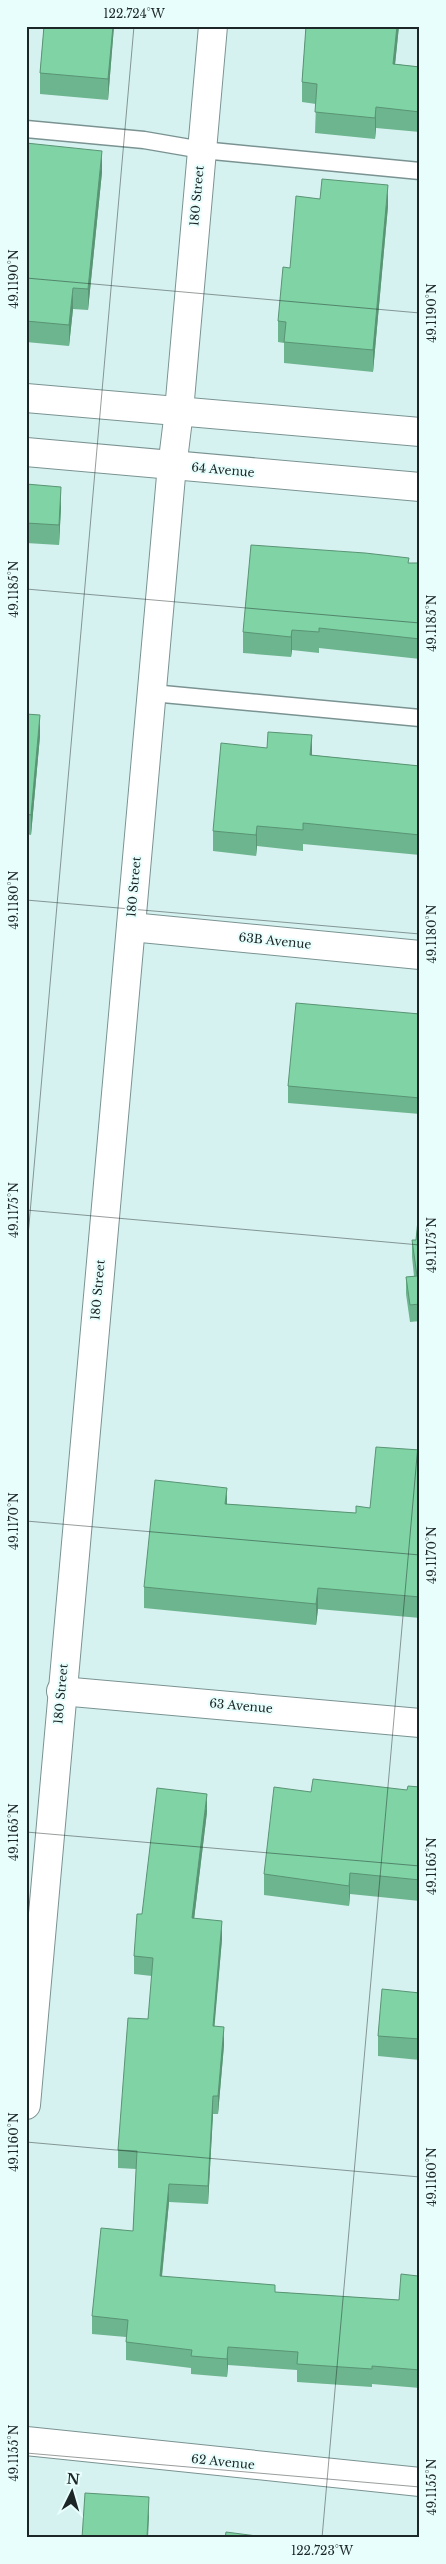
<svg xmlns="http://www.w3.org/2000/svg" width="446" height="2564" font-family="'Libre Baskerville',serif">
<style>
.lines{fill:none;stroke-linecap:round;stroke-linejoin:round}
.service-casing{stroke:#7a9392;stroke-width:19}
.minor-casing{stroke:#7a9392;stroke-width:30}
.tertiary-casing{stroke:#7a9392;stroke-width:30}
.secondary-casing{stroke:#7a9392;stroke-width:30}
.service{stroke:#fff;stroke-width:16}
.minor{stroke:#fff;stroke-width:28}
.tertiary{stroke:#fff;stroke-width:28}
.secondary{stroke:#fff;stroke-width:28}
.wall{fill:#6db58e}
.shaded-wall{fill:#599474}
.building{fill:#7fd3a5;stroke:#599474}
.ticks{fill:none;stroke:#1c2626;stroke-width:1;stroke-opacity:0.45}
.labels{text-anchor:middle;stroke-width:4;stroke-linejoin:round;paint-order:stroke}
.street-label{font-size:12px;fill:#1c2626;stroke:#e7fefd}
.neatline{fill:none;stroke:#1c2626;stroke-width:2}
.ticks-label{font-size:12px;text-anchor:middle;fill:#1c2626}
</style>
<rect width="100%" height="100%" fill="#d6f2f0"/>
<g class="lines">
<!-- service casing -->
<g class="service-casing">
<g id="service">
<path d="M 26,129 L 144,140 L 202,150 L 420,171"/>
<path d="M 152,693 L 420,718"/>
</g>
</g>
<!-- minor casing -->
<g class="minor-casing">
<g id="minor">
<path d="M 179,411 L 213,26"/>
<path d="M 131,927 L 420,955"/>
<path d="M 61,1691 L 420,1723"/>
<path d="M 26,2441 L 420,2482"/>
</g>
</g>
<!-- tertiary casing -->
<g class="tertiary-casing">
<path id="tertiary" d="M 26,2105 L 171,476 L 179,411"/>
</g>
<!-- secondary casing -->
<g class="secondary-casing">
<g id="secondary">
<path d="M 26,398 L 420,432"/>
<path d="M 26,452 L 420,487"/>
</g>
</g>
<!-- service -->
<use href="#service" class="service"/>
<!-- minor -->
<use href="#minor" class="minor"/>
<!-- tertiary -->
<use href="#tertiary" class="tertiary"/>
<!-- secondary -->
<use href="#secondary" class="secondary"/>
</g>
<!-- wall -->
<g class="wall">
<path d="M 44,26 L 114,26 L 108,100 L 40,94 L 40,73 Z"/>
<path d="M 306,26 L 399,26 L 395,64 L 420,67 L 420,132 L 376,128 L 375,139 L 315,133 L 316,104 L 302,102 L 302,82 Z"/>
<path d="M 26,143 L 102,172 L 88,310 L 73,309 L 69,346 L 26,342 Z"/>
<path d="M 388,206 L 373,372 L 284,363 L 284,343 L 278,342 L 278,321 L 290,268 Z"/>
<path d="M 26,484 L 61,507 L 59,545 L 26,543 L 26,546 Z"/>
<path d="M 409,563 L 420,563 L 420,659 L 319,648 L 319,653 L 292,650 L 291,657 L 243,653 L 243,632 Z"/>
<path d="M 26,714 L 40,736 L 31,835 L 26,834 Z"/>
<path d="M 312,755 L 420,766 L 420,859 L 420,855 L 303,844 L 303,851 L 257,846 L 256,856 L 213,851 L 213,831 Z"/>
<path d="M 420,1014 L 420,1114 L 288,1103 L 288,1086 Z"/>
<path d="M 420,1200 L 420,1321 L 410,1322 L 406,1294 L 406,1277 L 414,1276 L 412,1257 L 412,1240 L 416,1240 Z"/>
<path d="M 420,1450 L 420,1618 L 318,1609 L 316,1625 L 144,1608 L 144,1587 L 227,1504 L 356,1513 L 370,1508 Z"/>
<path d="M 420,1787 L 420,1901 L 350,1894 L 349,1906 L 264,1895 L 264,1874 L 311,1792 L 407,1790 Z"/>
<path d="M 207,1812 L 194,1919 L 222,1939 L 214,2026 L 224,2045 L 218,2114 L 213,2114 L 208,2204 L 169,2202 L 162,2277 L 275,2292 L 399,2300 L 418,2276 L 420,2266 L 420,2388 L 372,2384 L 372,2387 L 297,2382 L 297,2370 L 228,2365 L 227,2377 L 191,2374 L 191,2368 L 126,2360 L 126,2337 L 92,2334 L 92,2316 L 133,2231 L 136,2169 L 118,2168 L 118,2150 L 148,2019 L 152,1976 L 134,1974 L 134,1956 L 142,1914 Z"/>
<path d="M 420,1993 L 420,2060 L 378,2056 L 378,2036 Z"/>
</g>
<!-- shaded-wall -->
<g class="shaded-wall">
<path d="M 113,26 L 114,26 L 108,100 L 108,79 Z"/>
<path d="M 397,26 L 399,26 L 393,84 L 393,64 Z"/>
<path d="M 376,107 L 376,128 L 375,139 L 375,118 Z"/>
<path d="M 102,151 L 102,172 L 88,310 L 88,289 Z"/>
<path d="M 388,185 L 388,206 L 373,372 L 373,350 Z"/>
<path d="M 73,288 L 73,309 L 69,346 L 69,325 Z"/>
<path d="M 61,487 L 61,507 L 59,545 L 59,525 Z"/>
<path d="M 27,591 L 27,612 L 26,621 L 26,601 Z"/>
<path d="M 292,630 L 292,650 L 291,657 L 291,637 Z"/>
<path d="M 40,715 L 40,736 L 31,835 L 31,815 Z"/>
<path d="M 312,735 L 312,756 L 310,755 Z"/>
<path d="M 257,826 L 257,846 L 256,856 L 256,835 Z"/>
<path d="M 227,1488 L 227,1509 L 225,1504 Z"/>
<path d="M 318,1588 L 318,1609 L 316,1625 L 316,1604 Z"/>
<path d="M 207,1794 L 207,1812 L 192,1936 L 192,1918 Z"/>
<path d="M 350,1873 L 350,1894 L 349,1906 L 349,1886 Z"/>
<path d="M 222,1921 L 222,1939 L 213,2044 L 213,2026 Z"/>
<path d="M 224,2027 L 224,2045 L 218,2114 L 218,2096 Z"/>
<path d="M 213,2096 L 213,2114 L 208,2204 L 208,2186 Z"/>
<path d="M 169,2184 L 169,2202 L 160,2294 L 160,2276 Z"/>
<path d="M 228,2347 L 228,2365 L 227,2377 L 227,2359 Z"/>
<path d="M 149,2497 L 149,2517 L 148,2538 L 147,2538 Z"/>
</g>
<!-- building -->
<g class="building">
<path d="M 44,26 L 113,26 L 108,79 L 40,73 Z"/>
<path d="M 306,26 L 397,26 L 393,64 L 420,67 L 420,112 L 376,107 L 375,118 L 315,112 L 317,84 L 302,82 Z"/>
<path d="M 26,143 L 102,151 L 88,289 L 73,288 L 69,325 L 26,321 Z"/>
<path d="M 322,179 L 388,185 L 373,350 L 284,342 L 286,322 L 278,321 L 283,267 L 290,268 L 296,196 L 320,199 Z"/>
<path d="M 26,484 L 61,487 L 59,525 L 26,523 L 26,526 Z"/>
<path d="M 251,545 L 365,553 L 409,558 L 408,563 L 420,563 L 420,639 L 319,628 L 319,632 L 292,630 L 291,637 L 243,632 Z"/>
<path d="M 26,714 L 40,715 L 31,815 L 26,814 Z"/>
<path d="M 268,732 L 312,735 L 310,755 L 420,766 L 420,835 L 303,823 L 303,830 L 257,826 L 256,835 L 213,831 L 221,743 L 267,748 Z"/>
<path d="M 296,1003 L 420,1014 L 420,1098 L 288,1086 Z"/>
<path d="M 420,1200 L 420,1304 L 410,1305 L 406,1277 L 417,1276 L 412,1240 L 416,1240 Z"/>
<path d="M 376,1447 L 420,1450 L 420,1597 L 318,1588 L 316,1604 L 144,1587 L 155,1480 L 227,1488 L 225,1504 L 356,1513 L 356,1506 L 370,1508 Z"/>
<path d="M 313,1779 L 407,1790 L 408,1786 L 420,1787 L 420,1880 L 350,1873 L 349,1886 L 264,1874 L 274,1787 L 311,1792 Z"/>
<path d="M 157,1788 L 207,1794 L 192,1918 L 222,1921 L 213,2026 L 224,2027 L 218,2096 L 213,2096 L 208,2186 L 169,2184 L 160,2276 L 275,2285 L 275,2292 L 399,2300 L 401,2274 L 418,2276 L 419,2266 L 420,2266 L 420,2370 L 372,2366 L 372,2369 L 297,2364 L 298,2352 L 228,2347 L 227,2359 L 191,2356 L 192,2350 L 126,2342 L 128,2320 L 92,2316 L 101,2228 L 133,2231 L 137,2151 L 118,2150 L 128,2018 L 148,2019 L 153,1958 L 134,1956 L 137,1914 L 142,1914 Z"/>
<path d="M 382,1989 L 420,1993 L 420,2039 L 378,2036 Z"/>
<path d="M 85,2493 L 149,2497 L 147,2538 L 82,2538 Z"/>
<path d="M 226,2532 L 272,2538 L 225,2538 Z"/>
</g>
<!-- ticks -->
<path class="ticks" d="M 26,278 L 420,313M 26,589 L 420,623M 26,900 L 420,934M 26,1210 L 420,1245M 26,1259 L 134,26M 26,1521 L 420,1555M 26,1832 L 420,1866M 26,2142 L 420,2177M 26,2453 L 420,2487M 322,2538 L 420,1422"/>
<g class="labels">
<!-- street labels -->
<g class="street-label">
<text transform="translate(197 196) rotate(-85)" y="4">180 Street</text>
<text transform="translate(223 470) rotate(5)" y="4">64 Avenue</text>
<text transform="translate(134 887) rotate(-85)" y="4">180 Street</text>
<text transform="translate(275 941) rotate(6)" y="4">63B Avenue</text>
<text transform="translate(98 1290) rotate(-85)" y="4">180 Street</text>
<text transform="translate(61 1694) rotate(-85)" y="4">180 Street</text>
<text transform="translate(241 1706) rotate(5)" y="4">63 Avenue</text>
<text transform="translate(223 2462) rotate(6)" y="4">62 Avenue</text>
</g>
</g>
<!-- border -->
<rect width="446" height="2564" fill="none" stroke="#e7fefd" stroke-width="55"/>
<!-- north arrow -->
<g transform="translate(72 2492) rotate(5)" stroke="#e7fefd" stroke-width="4" paint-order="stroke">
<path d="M0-4L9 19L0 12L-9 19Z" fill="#1c2626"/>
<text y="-8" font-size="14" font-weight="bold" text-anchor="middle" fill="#1c2626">N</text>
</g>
<rect x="28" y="28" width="390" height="2508" class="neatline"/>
<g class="ticks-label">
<text x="134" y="18">122.724°W</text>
<text transform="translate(14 279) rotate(-90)" y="4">49.1190°N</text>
<text transform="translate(432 313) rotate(-90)" y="4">49.1190°N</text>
<text transform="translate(14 589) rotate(-90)" y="4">49.1185°N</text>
<text transform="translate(432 623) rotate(-90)" y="4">49.1185°N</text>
<text transform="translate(14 900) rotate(-90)" y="4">49.1180°N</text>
<text transform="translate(432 934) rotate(-90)" y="4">49.1180°N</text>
<text transform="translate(14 1210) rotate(-90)" y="4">49.1175°N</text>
<text transform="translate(432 1245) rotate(-90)" y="4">49.1175°N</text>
<text transform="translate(14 1521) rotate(-90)" y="4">49.1170°N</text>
<text transform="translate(432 1555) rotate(-90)" y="4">49.1170°N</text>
<text transform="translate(14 1832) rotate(-90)" y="4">49.1165°N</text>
<text transform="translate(432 1866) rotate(-90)" y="4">49.1165°N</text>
<text transform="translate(14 2142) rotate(-90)" y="4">49.1160°N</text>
<text transform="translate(432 2177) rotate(-90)" y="4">49.1160°N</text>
<text transform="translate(14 2453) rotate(-90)" y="4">49.1155°N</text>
<text transform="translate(432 2487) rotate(-90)" y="4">49.1155°N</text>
<text x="322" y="2555">122.723°W</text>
</g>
</svg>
